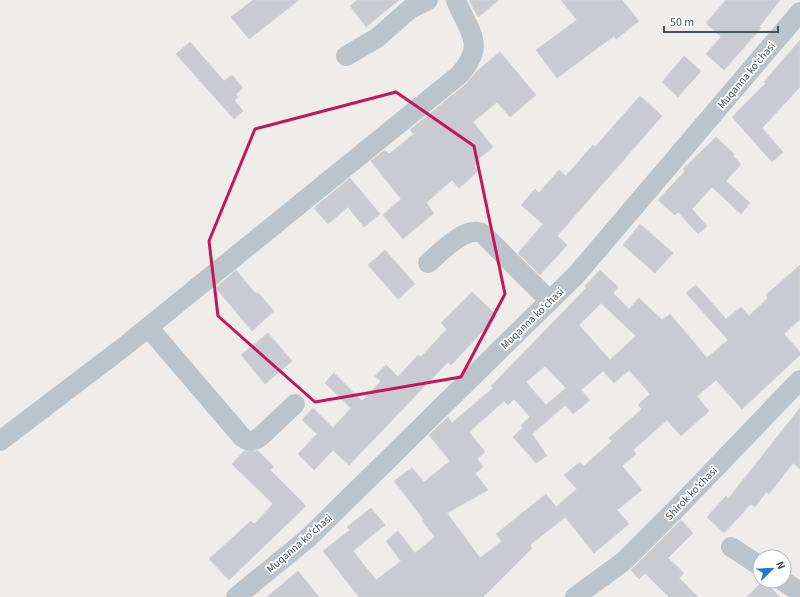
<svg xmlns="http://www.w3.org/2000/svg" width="800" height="597" font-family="'Source Sans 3',sans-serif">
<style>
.building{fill:#cacbd0;stroke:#d0d3d7;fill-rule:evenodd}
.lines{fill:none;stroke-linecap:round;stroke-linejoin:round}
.minor{stroke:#bbc4ca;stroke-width:20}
.marked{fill:none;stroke:#c2185b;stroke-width:3;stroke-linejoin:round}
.labels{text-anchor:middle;stroke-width:3.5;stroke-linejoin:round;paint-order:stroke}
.street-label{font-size:11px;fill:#465058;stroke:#fff}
</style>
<rect width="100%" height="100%" fill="#efecec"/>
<!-- building -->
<g class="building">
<path d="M 253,0 L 299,0 L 249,39 L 231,17 Z"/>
<path d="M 357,0 L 399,0 L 366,27 L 350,6 Z"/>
<path d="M 469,0 L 499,0 L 478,17 Z"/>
<path d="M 561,0 L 622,0 L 639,21 L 616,39 L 614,36 L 557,78 L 536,50 L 577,20 Z"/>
<path d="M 726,0 L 780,0 L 759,27 L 761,28 L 724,70 L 706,54 L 721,37 L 706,23 Z"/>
<path d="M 800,40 L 800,87 L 762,128 L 783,152 L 772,162 L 732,117 L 766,83 L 764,82 Z"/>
<path d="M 190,42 L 224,81 L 232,75 L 243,88 L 236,94 L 238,97 L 234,100 L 243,111 L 234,119 L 176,54 Z"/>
<path d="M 500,52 L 536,95 L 510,117 L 497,102 L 473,122 L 493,147 L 476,161 L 478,163 L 474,166 L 478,171 L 459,188 L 452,180 L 426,203 L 434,213 L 403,239 L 383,215 L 401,199 L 371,161 L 385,150 L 389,154 L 414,134 L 410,130 L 466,84 L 477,71 Z"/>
<path d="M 684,56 L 701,71 L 678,97 L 662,82 Z"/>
<path d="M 640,96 L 662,116 L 557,236 L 567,245 L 540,275 L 518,253 L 543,224 L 521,205 L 535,189 L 539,193 L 559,170 L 566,176 L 593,145 L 595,147 Z"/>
<path d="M 716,137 L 734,154 L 733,156 L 741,164 L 726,181 L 750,203 L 741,214 L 712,187 L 692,209 L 707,226 L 698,234 L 678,212 L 675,215 L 658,200 L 685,171 L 683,169 Z"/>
<path d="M 350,178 L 380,214 L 364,227 L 348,207 L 328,224 L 314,208 Z"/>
<path d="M 640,224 L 673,253 L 655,273 L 623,245 Z"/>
<path d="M 385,250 L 415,284 L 398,299 L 368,265 Z"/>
<path d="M 800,265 L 800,319 L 784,334 L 800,352 L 800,355 L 742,409 L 716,380 L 697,396 L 709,411 L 681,436 L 667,420 L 633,450 L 636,454 L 622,466 L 642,490 L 617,510 L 629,524 L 594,553 L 565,517 L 530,545 L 532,548 L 483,597 L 359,597 L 323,551 L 350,530 L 347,527 L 371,508 L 385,525 L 353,551 L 376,580 L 401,561 L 386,541 L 398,531 L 415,553 L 435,537 L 422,521 L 424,520 L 394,481 L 412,468 L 424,482 L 450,461 L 429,435 L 448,417 L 452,423 L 493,388 L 491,386 L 572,303 L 586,288 L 585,286 L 600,270 L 618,287 L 613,293 L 629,309 L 639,298 L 662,320 L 670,314 L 707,358 L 728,340 L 686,293 L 696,285 L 726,319 L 741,307 L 749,316 L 768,298 L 766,295 ZM 601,303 L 636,336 L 610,360 L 579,325 ZM 545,366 L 566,388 L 546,405 L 526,382 ZM 629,370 L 650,394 L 638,405 L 642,409 L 609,438 L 612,441 L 584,466 L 580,462 L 564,475 L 577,489 L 556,507 L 546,494 L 496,534 L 502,541 L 480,558 L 447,513 L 488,490 L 475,473 L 483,467 L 477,459 L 485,452 L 469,432 L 504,401 L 508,405 L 514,399 L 530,417 L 521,425 L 523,428 L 513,437 L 536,463 L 547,456 L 532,434 L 565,405 L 573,414 L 590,400 L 581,390 L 603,371 L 614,383 Z"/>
<path d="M 236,270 L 256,294 L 258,293 L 274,311 L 252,331 L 216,288 Z"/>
<path d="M 472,292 L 497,316 L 451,365 L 448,362 L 349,465 L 333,450 L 314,470 L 298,454 L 317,434 L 302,420 L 313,408 L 333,428 L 351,408 L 325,383 L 334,373 L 362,401 L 381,381 L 375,376 L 386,365 L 398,377 L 418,355 L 421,357 L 447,329 L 441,323 Z"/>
<path d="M 268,333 L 292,361 L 265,384 L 241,355 Z"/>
<path d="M 800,408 L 800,469 L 793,463 L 769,494 L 766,492 L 755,507 L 751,504 L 724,533 L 707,517 L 726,496 L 728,499 Z"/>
<path d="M 244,451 L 258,451 L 274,467 L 270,470 L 306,506 L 229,580 L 209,559 L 251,521 L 254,524 L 273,504 L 232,464 Z"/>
<path d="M 681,520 L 693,533 L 668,558 L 684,573 L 679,578 L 698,597 L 669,597 L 645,573 L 639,579 L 631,570 Z"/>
<path d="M 298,571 L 319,597 L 267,597 Z"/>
<path d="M 764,581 L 780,597 L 747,597 L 763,581 Z"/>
</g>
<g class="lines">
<!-- minor -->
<g class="minor">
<path d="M 346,56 L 377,38 L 410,9 L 428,0"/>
<path d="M 428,263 C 441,252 467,224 483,234 L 550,301"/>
<path d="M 148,327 L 242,437 C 249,442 252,442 260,437 L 295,404"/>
<path d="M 0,441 L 125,346 L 459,75 C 487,44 469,33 456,0"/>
<path d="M 731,547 L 760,566"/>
<path d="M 783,581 L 800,592"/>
<path d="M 236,597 L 307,539 L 577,274 L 800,12"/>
<path d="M 575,597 L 624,561 L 676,509 L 800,380"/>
</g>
</g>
<!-- marked area -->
<path class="marked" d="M 396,92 L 474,146 L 505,294 L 461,377 L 315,402 L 218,316 L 209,241 L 255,129 Z"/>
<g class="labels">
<!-- street labels -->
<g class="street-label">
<text transform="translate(746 75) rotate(-50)" y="4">Muqanna koʻchasi</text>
<text transform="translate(532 318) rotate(-44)" y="4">Muqanna koʻchasi</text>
<text transform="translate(691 493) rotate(-46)" y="4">Shirok koʻchasi</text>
<text transform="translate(299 543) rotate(-41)" y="4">Muqanna koʻchasi</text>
</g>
</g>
<!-- north arrow -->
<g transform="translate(772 569) rotate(67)"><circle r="19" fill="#ffffff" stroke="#b5b9bc"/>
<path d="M0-3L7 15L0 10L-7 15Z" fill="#2778cd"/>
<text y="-6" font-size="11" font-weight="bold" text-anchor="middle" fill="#465058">N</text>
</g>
<!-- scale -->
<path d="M664 26v6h114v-6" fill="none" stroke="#465058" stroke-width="2"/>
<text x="670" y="26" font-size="12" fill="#465058" stroke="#ffffff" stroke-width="3" paint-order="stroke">50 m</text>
</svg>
